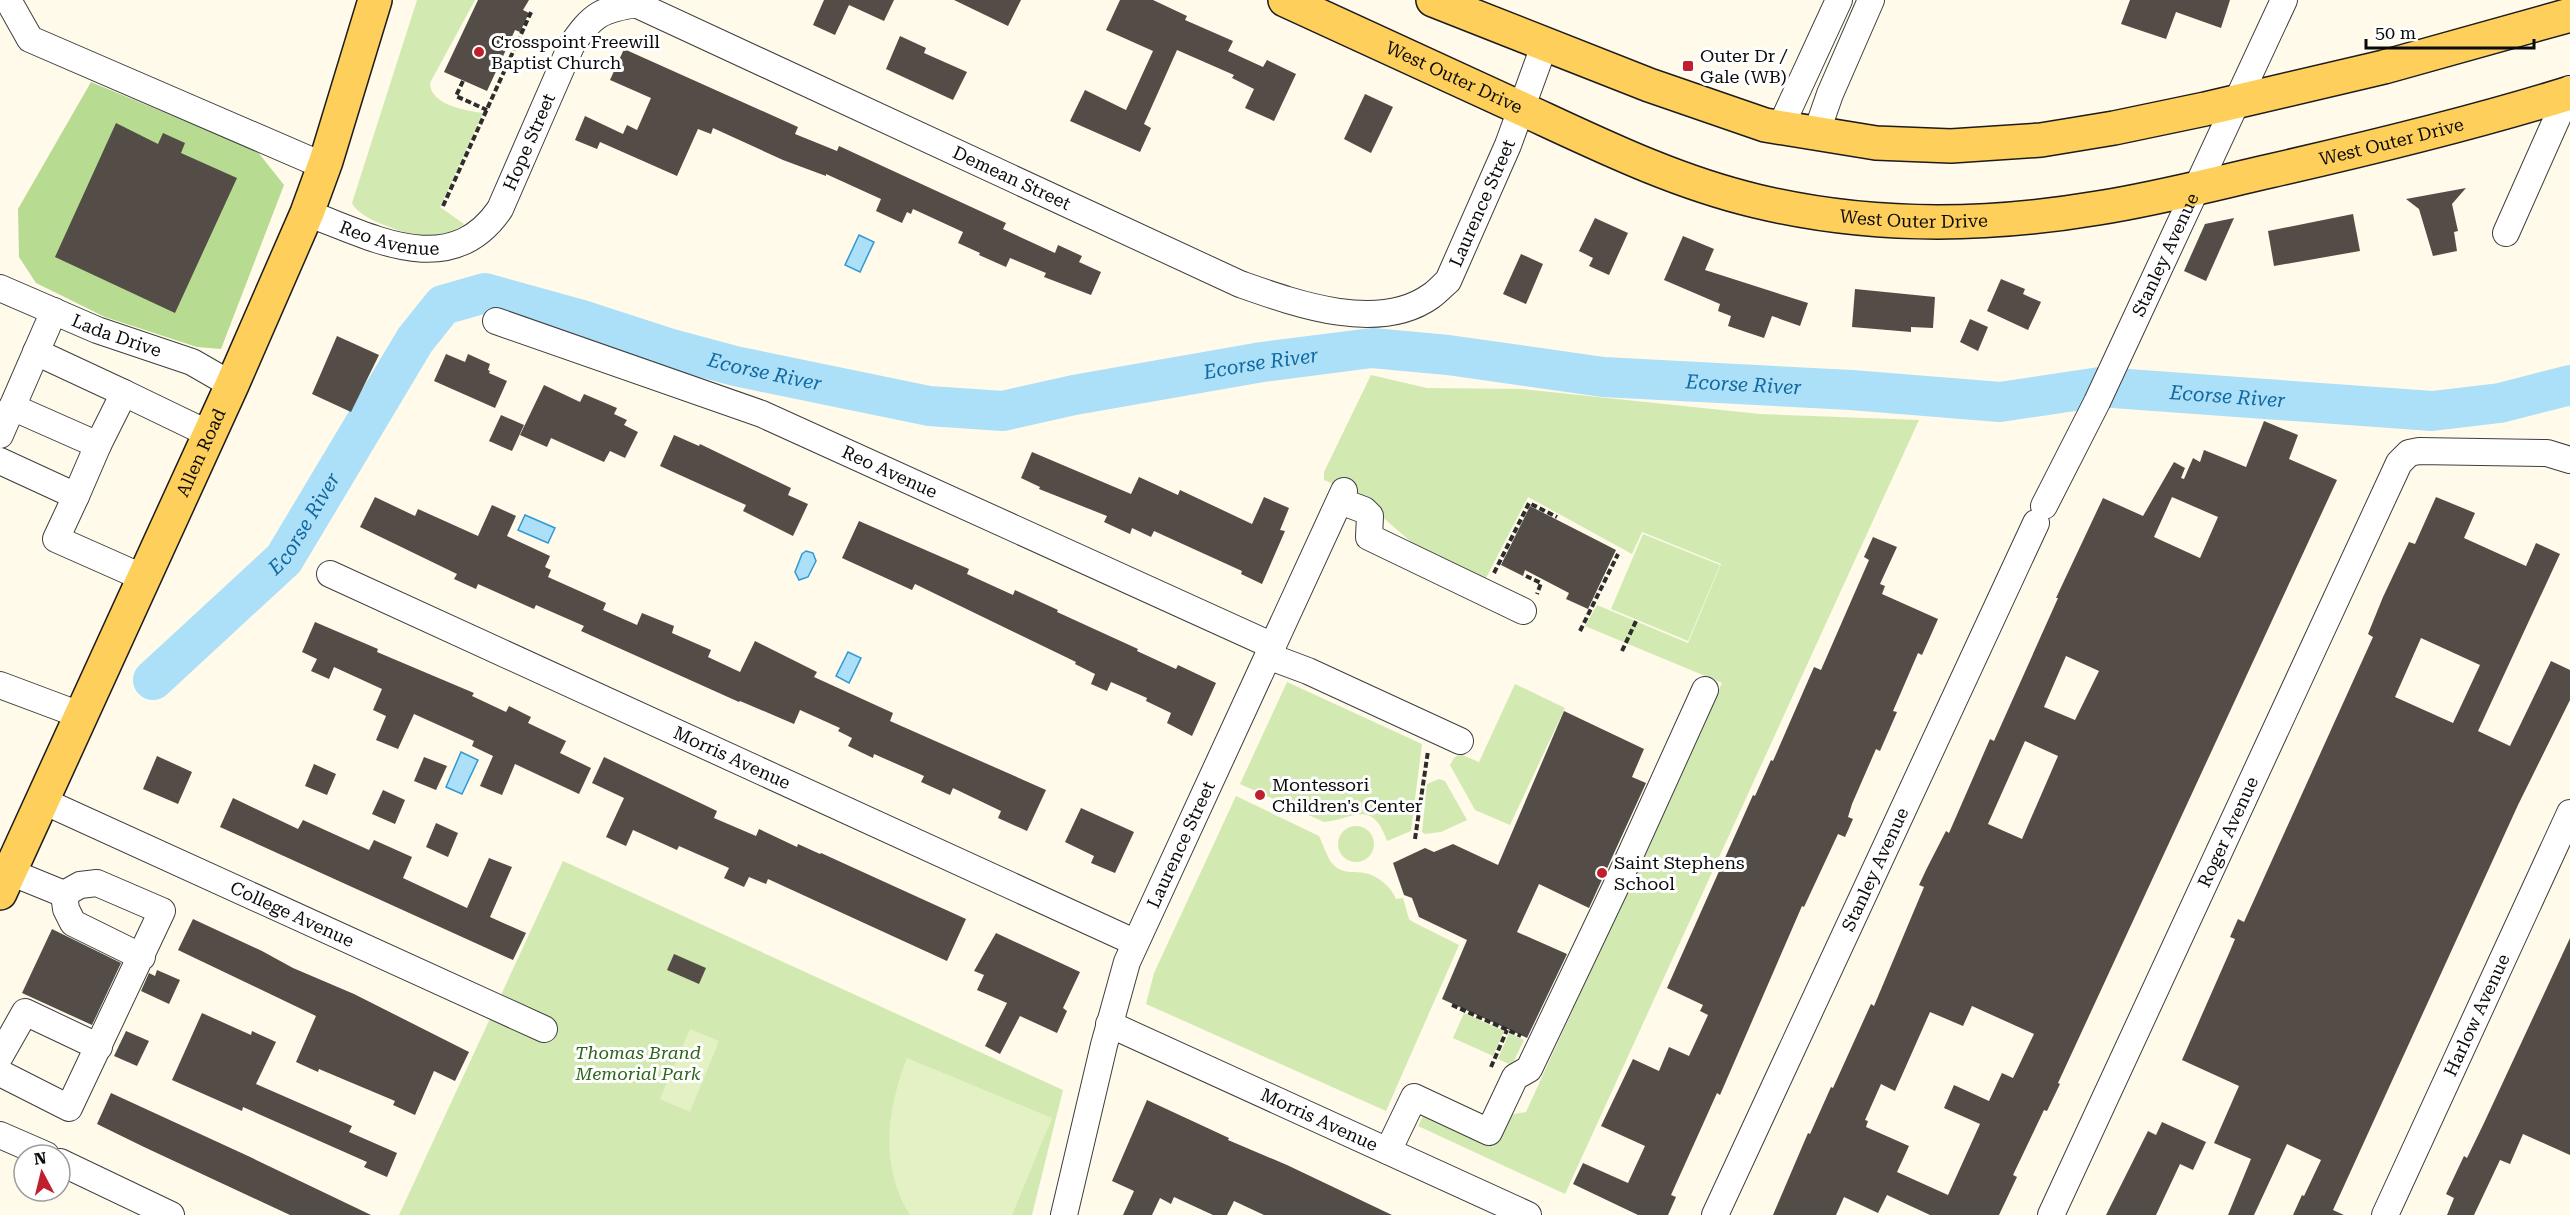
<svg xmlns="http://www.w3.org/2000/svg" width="2570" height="1215" font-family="'Roboto Serif',serif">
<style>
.green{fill:#d2eab2}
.forest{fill:#b6db91}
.pitch{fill:#e4f1c5}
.water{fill:#acdff8;stroke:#3199d2;stroke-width:1.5}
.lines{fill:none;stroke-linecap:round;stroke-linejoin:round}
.river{stroke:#acdff8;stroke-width:40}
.building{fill:#544c47;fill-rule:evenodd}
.minor-casing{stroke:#3e3e3e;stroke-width:28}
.major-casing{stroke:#1c1c1c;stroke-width:36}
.path{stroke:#2d2d2d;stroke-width:4;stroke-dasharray:6 3;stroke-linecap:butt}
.minor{stroke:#fff;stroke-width:26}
.major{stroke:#fecf5b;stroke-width:33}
.poi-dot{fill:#c01f2e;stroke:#fff;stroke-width:2}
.labels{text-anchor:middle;stroke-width:6;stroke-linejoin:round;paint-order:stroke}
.poi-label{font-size:18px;fill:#0b0b0b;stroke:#fff;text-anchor:start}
.street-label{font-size:18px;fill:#0b0b0b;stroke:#fff}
.park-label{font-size:18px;font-style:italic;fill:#2d651a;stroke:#fff}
.water-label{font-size:20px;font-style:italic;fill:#1169a1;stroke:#fff}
</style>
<rect width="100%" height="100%" fill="#fffaea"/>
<!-- green -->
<g class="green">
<path d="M 417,0 L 475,0 L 430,83 C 430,105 467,111 483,113 L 440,207 L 464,224 C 456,230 445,237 434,237 C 416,238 360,221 352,203 Z"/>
<path d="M 1371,375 L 1427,388 L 1522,389 L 1760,414 L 1919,420 L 1565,1194 L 1418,1126 L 1423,1116 L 1493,1147 L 1508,1115 L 1526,1112 L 1722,683 L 1585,626 L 1597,605 L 1688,643 L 1721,564 L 1642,532 L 1632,554 L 1528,497 L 1485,580 L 1418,548 L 1355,493 L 1324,480 L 1324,472 Z"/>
<path d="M 1643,534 L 1720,565 L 1688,641 L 1611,609 Z"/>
<path d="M 1287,682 L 1422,744 L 1411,831 L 1387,841 C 1372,798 1354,819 1324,822 L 1240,784 Z"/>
<path d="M 1515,684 L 1565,708 L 1510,825 L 1475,810 L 1450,765 L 1454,758 L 1460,754 L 1479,762 Z"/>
<path d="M 1439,779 L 1445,781 L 1467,820 L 1441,832 L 1425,834 L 1422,832 L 1427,784 Z"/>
<path d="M 1236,796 L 1319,836 C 1324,846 1328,862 1337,868 C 1347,874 1355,871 1365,873 C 1379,876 1391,887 1396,899 L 1403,898 L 1409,919 L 1413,922 L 1459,945 L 1386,1111 L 1146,1004 L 1154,973 Z"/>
<circle cx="1356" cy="844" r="18"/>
<path d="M 563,861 L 1063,1090 L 1032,1215 L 399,1215 Z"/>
<path d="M 1464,1013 L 1504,1031 L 1493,1056 L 1453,1038 Z"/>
<path d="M 1509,1033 L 1524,1040 L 1514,1061 L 1509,1064 L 1498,1059 Z"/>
</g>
<!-- forest -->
<path class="forest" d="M 91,82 L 257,151 L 284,185 L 221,349 L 197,347 L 105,317 L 36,283 L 19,257 L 18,209 Z"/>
<!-- pitch -->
<g class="pitch">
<path d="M 690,1029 L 719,1041 L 690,1112 L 660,1099 Z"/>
<path d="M 907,1058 L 1052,1118 L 1012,1215 L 910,1215 C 879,1166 887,1109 907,1058 Z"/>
</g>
<!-- water -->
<g class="water">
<path d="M 859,235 L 874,242 L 860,272 L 845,265 Z"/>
<path d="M 525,515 L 555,528 L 548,543 L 518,530 Z"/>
<path d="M 806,551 L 813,553 L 816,561 L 808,577 L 799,580 L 795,572 L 802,554 Z"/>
<path d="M 848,652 L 861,658 L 849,683 L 836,676 Z"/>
<path d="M 461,752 L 478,760 L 462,794 L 446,787 Z"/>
</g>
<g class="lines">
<!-- river -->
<path class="river" id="s1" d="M 153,680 L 284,559 L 415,340 L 443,305 L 485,293 L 582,320 L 668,348 L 735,366 L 929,406 L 1003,411 L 1074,395 L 1262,362 L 1372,348 L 1448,355 L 1603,377 L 1851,390 L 2000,402 L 2100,387 L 2432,411 L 2500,403 L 2570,385"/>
</g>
<!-- building -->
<g class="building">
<path d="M 478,0 L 529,0 L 523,10 L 529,13 L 520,32 L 515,30 L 487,91 L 444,72 Z"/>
<path d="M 824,0 L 894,0 L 884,21 L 849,5 L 835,35 L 813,25 Z"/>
<path d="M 954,0 L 1021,0 L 1008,26 Z"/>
<path d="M 1120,0 L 1153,0 L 1187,16 L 1185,20 L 1233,41 L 1228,51 L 1263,67 L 1267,60 L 1296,74 L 1274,121 L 1245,108 L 1254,89 L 1232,78 L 1234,75 L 1177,50 L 1144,124 L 1151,128 L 1140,152 L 1070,121 L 1085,90 L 1126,110 L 1153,51 L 1106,30 Z"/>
<path d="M 2130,0 L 2230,0 L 2221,28 L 2176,12 L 2166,39 L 2121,24 Z"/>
<path d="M 900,36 L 926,48 L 924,53 L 967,72 L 953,100 L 886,69 Z"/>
<path d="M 624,49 L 798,127 L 795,134 L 837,151 L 839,146 L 1006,223 L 1003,229 L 1020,237 L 1055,253 L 1058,245 L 1082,256 L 1079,262 L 1101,272 L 1091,295 L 1044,277 L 1046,273 L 1010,258 L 1006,267 L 979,255 L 980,253 L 958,243 L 963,232 L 913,209 L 911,214 L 907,212 L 902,223 L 876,211 L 881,199 L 826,174 L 826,176 L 783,160 L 713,128 L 711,134 L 698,129 L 677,176 L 600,142 L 597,149 L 575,140 L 585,116 L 623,134 L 627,125 L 637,130 L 651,98 L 610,80 Z"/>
<path d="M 1365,94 L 1393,107 L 1371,153 L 1344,139 Z"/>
<path d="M 116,123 L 158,144 L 163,133 L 185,143 L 181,153 L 237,178 L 175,313 L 55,257 Z"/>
<path d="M 2466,188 L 2452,204 L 2458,231 L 2454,232 L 2457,251 L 2433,256 L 2419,209 L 2406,199 Z"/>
<path d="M 2353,214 L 2360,251 L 2274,266 L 2268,231 Z"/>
<path d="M 1595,218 L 1628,233 L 1609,275 L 1589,266 L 1593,258 L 1579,251 Z"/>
<path d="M 2234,218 L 2206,281 L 2184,271 L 2205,224 Z"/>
<path d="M 1683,236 L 1714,249 L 1705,270 L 1808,303 L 1800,326 L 1772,316 L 1764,338 L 1728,326 L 1731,316 L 1718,311 L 1720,304 L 1664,280 Z"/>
<path d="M 1521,254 L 1543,264 L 1526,304 L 1503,294 Z"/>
<path d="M 2001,279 L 2025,289 L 2023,294 L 2041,302 L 2028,330 L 1987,311 Z"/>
<path d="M 1855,289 L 1935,297 L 1933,328 L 1911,327 L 1911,332 L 1852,327 Z"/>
<path d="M 1970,319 L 1988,327 L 1978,351 L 1960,342 Z"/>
<path d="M 337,336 L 379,355 L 351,412 L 312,394 Z"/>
<path d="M 446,354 L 465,362 L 468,354 L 490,364 L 488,370 L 490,371 L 489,373 L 507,381 L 495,408 L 434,381 Z"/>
<path d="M 544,385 L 580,402 L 584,394 L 617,408 L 614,414 L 627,420 L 624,425 L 638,432 L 625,458 L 610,451 L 604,462 L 551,438 L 547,447 L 520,435 Z"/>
<path d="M 501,415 L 524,425 L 512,451 L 489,441 Z"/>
<path d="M 2264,421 L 2298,435 L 2289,459 L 2337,480 L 2058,1083 L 2060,1084 L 2047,1111 L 2044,1110 L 2013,1175 L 2017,1177 L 1999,1215 L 1930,1215 L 1887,1195 L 1878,1213 L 1844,1197 L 1836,1215 L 1773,1215 L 1808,1133 L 1810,1134 L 1831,1087 L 1833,1088 L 1871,1004 L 1874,1006 L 1924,887 L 1919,885 L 1927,868 L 1946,831 L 1949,833 L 1990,739 L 1994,741 L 2058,598 L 2056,598 L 2103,498 L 2143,516 L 2174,462 L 2185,468 L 2181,478 L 2184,479 L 2193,458 L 2200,462 L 2204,450 L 2246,467 ZM 2172,497 L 2218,517 L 2200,558 L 2154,537 ZM 2066,656 L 2099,671 L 2075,720 L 2044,707 ZM 2025,741 L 2058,756 L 2022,839 L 1988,824 ZM 1972,1006 L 2034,1034 L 2013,1078 L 2002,1073 L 1989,1101 L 1954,1085 L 1944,1108 L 1980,1124 L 1948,1195 L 1897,1172 L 1909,1146 L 1866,1127 L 1868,1121 L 1865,1120 L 1881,1084 L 1895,1091 L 1930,1012 L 1963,1026 Z"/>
<path d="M 674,435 L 699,446 L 700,444 L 791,488 L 788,495 L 808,504 L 793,536 L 743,511 L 746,505 L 660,466 Z"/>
<path d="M 1032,452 L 1131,494 L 1139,477 L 1178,495 L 1180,490 L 1252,524 L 1264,497 L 1289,508 L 1280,530 L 1285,531 L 1262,584 L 1241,574 L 1242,571 L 1154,531 L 1151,537 L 1132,528 L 1130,534 L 1104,522 L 1107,516 L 1039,489 L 1040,487 L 1021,478 Z"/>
<path d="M 375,497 L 415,516 L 418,509 L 478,536 L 492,505 L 516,516 L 507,536 L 550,556 L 545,567 L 551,570 L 548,577 L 606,603 L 603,610 L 637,625 L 642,613 L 674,626 L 672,633 L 711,650 L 708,657 L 740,672 L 755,641 L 817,672 L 814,677 L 893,713 L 890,721 L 1046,790 L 1027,831 L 998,818 L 1001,811 L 953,788 L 950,795 L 921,782 L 924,776 L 874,754 L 873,758 L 848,746 L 852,738 L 838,731 L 840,728 L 800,710 L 794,724 L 740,701 L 739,702 L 581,631 L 584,626 L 536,605 L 534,609 L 478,584 L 476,589 L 454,579 L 457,574 L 360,527 Z"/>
<path d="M 2436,497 L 2475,513 L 2464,538 L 2526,566 L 2536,543 L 2560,554 L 2478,731 L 2510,746 L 2551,661 L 2570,670 L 2570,700 L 2518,805 L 2333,1210 L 2344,1215 L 2293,1215 L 2302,1195 L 2304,1196 L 2321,1160 L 2287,1144 L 2254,1215 L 2228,1215 L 2251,1159 L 2214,1143 L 2239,1086 L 2182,1060 L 2230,951 L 2235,939 L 2230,937 L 2238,919 L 2244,922 L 2373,637 L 2368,634 L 2383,597 L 2409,542 L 2415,544 ZM 2421,638 L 2480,665 L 2453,723 L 2395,697 Z"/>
<path d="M 1530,506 L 1616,550 L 1588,609 L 1566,599 L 1569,593 L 1525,570 L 1523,576 L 1501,565 Z"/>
<path d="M 859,521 L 969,569 L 967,574 L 1013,595 L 1015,590 L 1058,610 L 1057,612 L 1138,649 L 1137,651 L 1176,669 L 1178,665 L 1216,683 L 1192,736 L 1167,723 L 1171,713 L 1146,701 L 1147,698 L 1111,682 L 1107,691 L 1091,684 L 1095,674 L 1075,664 L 1076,662 L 915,584 L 912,590 L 842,558 Z"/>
<path d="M 1873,537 L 1897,547 L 1880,584 L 1885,586 L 1882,594 L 1938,619 L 1922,655 L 1918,653 L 1893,711 L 1897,712 L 1880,751 L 1876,749 L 1852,804 L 1848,817 L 1853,819 L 1845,837 L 1838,834 L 1804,907 L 1802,906 L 1720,1095 L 1717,1093 L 1671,1195 L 1676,1197 L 1668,1215 L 1638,1215 L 1573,1184 L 1583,1163 L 1628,1183 L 1645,1146 L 1601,1126 L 1633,1059 L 1659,1071 L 1669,1047 L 1689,1056 L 1708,1015 L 1700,1011 L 1703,1005 L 1667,988 L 1753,795 L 1755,796 L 1771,760 L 1773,761 L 1814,667 L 1821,670 L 1869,560 L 1864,557 Z"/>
<path d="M 315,622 L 378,649 L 377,652 L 474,693 L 472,696 L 506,712 L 509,706 L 531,717 L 528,723 L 566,741 L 560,753 L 591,768 L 579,794 L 515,764 L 502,795 L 480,786 L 493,756 L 472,746 L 474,741 L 414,714 L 398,749 L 376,740 L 386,716 L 373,710 L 382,689 L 334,667 L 329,679 L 311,671 L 317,659 L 302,652 Z"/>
<path d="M 1564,711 L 1644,749 L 1632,777 L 1646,783 L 1589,908 L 1539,884 L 1517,932 L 1567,954 L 1527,1038 L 1442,999 L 1467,940 L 1419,917 L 1412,898 L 1404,895 L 1393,863 L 1425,848 L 1434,852 L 1453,844 L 1498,865 Z"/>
<path d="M 157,756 L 192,772 L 178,804 L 143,789 Z"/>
<path d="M 424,757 L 447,766 L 436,790 L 414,781 Z"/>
<path d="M 604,757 L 717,811 L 714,818 L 756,836 L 759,829 L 797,847 L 798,844 L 820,854 L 821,853 L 966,919 L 947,961 L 768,879 L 766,884 L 749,877 L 744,887 L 724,878 L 729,868 L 679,846 L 677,850 L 633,830 L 626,846 L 606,837 L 624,798 L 592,783 Z"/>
<path d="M 314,764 L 336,774 L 327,795 L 305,786 Z"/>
<path d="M 383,790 L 405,800 L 395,824 L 372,814 Z"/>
<path d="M 233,798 L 298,829 L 303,820 L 369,850 L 374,840 L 412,857 L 403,878 L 467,908 L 489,858 L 512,867 L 490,917 L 526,933 L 513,960 L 220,827 Z"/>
<path d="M 1081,808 L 1134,832 L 1115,873 L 1091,863 L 1094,856 L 1065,842 Z"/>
<path d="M 436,823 L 458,833 L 448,857 L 426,847 Z"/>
<path d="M 193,919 L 262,951 L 293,968 L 354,994 L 469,1052 L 455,1081 L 434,1071 L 415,1115 L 393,1105 L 395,1101 L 319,1069 L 318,1072 L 296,1062 L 316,1016 L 178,950 Z"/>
<path d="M 52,929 L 121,963 L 92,1025 L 22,993 Z"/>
<path d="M 996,933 L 1080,972 L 1063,1008 L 1067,1011 L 1057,1033 L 1020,1016 L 1000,1054 L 985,1046 L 1007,1003 L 977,990 L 984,975 L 974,971 Z"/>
<path d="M 2570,938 L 2570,1155 L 2523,1134 L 2510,1164 L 2500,1160 L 2474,1215 L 2447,1215 L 2454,1198 L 2446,1194 L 2464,1156 L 2467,1158 L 2484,1123 Z"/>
<path d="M 674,954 L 706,968 L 699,984 L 667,970 Z"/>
<path d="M 157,970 L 180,980 L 169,1004 L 141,991 L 149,973 L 155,976 Z"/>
<path d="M 202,1013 L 251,1035 L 252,1031 L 276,1042 L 256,1084 L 352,1126 L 349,1132 L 397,1153 L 387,1177 L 364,1167 L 367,1162 L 243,1107 L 242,1111 L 172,1080 Z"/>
<path d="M 126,1031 L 149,1041 L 137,1066 L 114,1056 Z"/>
<path d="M 111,1093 L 248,1156 L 371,1215 L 290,1215 L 144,1147 L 97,1124 Z"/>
<path d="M 1147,1100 L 1229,1138 L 1228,1140 L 1287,1165 L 1392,1215 L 1264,1215 L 1234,1201 L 1227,1215 L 1213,1215 L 1174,1197 L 1171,1204 L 1160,1198 L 1152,1215 L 1123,1215 L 1134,1191 L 1112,1181 Z"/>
<path d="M 2162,1122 L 2206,1142 L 2193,1170 L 2180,1164 L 2156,1215 L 2106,1215 L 2148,1131 L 2156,1135 Z"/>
</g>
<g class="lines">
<!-- minor casing -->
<g class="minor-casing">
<g id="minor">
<path d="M 8,0 L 30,39 L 324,166"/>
<path id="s2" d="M 627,0 L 1240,284 C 1294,303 1378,334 1431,296 C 1437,292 1442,286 1448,281 L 1508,145 L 1544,46"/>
<path d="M 1780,128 L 1839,0"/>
<path d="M 1816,134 L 1830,94 L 1871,0"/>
<path id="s3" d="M 307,213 C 372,237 450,282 500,209 L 571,46 C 592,15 601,9 638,4"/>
<path d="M 2506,233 L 2570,89"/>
<path id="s4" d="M 0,288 L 97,330 L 192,362 L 232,385"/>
<path id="s5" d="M 496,321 L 762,414 L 1273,646"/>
<path d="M 36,352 L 124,393"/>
<path d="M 12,407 L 98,445 L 124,393 L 209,434"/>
<path d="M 0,435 L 54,311"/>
<path d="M 0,461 L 76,496 L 98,445"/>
<path d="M 76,496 L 56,539 L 144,578"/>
<path d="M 1340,501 L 1364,510 L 1370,516 L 1369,537 L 1523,611"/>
<path id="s6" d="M 2044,506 L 2097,402 L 2284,0"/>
<path id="s7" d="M 330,574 L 1134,942"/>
<path d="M 1268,656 L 1308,671 L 1460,741"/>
<path d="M 0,685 L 80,715"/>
<path id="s8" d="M 41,800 L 544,1029"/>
<path d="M 10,872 L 64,894"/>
<path id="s9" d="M 1109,1024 L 1528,1215"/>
<path d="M 0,1056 L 25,1012 L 99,1047"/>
<path d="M 0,1073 L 69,1108 L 162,911 L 97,883 L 80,885 L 64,894 L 66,909 L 73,923 L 142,957"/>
<path d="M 0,1135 L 46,1155"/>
<path d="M 1388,1151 L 1414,1097 L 1489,1132 L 1515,1077 L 1529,1069 L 1618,882 L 1705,690"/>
<path d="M 60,1162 L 171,1215"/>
<path id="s10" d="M 1064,1215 L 1104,1045 L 1127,962 L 1344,491"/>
<path id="s11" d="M 1715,1215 L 2036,523"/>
<path id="s12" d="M 2051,1215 L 2399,463 L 2409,453 L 2419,451 L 2547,453 L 2570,460"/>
<path id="s13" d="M 2385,1215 L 2570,813"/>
</g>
</g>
<!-- major casing -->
<g class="major-casing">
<g id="major">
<path id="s14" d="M 1285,0 C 1363,36 1441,71 1518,107 C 1596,143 1672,181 1756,201 C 1868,228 1985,227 2098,208 C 2156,199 2213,184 2270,171 C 2371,148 2471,124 2570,93"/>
<path d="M 1433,0 L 1649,85 L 1765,125 L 1876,143 L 1951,146 L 2041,140 L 2114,128 L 2205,109 L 2384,67 L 2570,15"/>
<path id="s15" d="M 0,893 L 232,385 L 307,213 L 326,161 L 375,0"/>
</g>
</g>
<!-- path -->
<g class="path">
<path d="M 463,81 L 456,96 L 487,110"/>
<path d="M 443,206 L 532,10"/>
<path d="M 1494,573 L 1529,503 L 1557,517"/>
<path d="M 1526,576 L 1541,583 L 1537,594"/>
<path d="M 1580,631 L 1618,554"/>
<path d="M 1622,651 L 1637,619"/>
<path d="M 1415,839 L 1428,751"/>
<path d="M 1452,1005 L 1521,1036"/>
<path d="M 1491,1067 L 1507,1030"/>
</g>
<!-- minor -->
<use href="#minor" class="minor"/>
<!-- major -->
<use href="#major" class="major"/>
</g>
<!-- markers -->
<g class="poi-dot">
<circle cx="479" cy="52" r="6"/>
<rect x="1682" y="60" width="12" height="12" rx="3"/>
<circle cx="1260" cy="795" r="6"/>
<circle cx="1602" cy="873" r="6"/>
</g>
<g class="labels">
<!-- poi labels -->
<g class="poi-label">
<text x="491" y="48">Crosspoint Freewill<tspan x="491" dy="21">Baptist Church</tspan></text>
<text x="1700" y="62">Outer Dr /<tspan x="1700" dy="21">Gale (WB)</tspan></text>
<text x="1272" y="791">Montessori<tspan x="1272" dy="21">Children's Center</tspan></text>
<text x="1614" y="869">Saint Stephens<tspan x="1614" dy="21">School</tspan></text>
</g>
<!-- street labels -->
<g class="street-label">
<text dy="6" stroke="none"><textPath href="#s14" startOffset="186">West Outer Drive</textPath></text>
<text dy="6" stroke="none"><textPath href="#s3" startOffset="286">Hope Street</textPath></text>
<text dy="6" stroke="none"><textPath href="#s14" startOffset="1158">West Outer Drive</textPath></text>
<text dy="6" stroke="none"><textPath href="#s2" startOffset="424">Demean Street</textPath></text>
<text dy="6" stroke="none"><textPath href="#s2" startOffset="982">Laurence Street</textPath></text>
<text dy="6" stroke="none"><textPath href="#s14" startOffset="672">West Outer Drive</textPath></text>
<text dy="6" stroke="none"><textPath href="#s3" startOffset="87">Reo Avenue</textPath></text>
<text dy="6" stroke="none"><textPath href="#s6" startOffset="279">Stanley Avenue</textPath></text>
<text dy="6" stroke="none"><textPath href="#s4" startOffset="126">Lada Drive</textPath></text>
<text dy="6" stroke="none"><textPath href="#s15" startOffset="484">Allen Road</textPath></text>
<text dy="6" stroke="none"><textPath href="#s5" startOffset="422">Reo Avenue</textPath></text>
<text dy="6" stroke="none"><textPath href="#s7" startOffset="442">Morris Avenue</textPath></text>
<text dy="6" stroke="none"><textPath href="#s12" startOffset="422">Roger Avenue</textPath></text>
<text dy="6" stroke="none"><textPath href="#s10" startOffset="390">Laurence Street</textPath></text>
<text dy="6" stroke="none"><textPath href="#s11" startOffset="381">Stanley Avenue</textPath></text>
<text dy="6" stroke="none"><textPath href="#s8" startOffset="276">College Avenue</textPath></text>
<text dy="6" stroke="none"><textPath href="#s13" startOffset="220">Harlow Avenue</textPath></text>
<text dy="6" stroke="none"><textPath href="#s9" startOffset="231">Morris Avenue</textPath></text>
</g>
<!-- park labels -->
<g class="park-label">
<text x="638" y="1059">Thomas Brand<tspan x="638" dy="21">Memorial Park</tspan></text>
</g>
<!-- water labels -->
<g class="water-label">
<text dy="7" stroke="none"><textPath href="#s1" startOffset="1317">Ecorse River</textPath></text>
<text dy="7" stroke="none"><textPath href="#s1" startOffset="813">Ecorse River</textPath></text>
<text dy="7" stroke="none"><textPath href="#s1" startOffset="1803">Ecorse River</textPath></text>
<text dy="7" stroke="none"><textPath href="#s1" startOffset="2289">Ecorse River</textPath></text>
<text dy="7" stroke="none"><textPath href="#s1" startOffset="219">Ecorse River</textPath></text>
</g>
</g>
<!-- north arrow -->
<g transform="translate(42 1173) rotate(353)"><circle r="28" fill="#ffffff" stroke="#9d9d9d" stroke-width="1.5"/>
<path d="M0-4.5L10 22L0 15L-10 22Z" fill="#c01f2e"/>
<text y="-9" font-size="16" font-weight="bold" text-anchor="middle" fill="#0b0b0b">N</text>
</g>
<!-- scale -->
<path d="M2366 39v9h168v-9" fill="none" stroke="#0b0b0b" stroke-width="3"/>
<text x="2375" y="39" font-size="18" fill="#0b0b0b" stroke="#ffffff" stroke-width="4.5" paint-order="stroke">50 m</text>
</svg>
